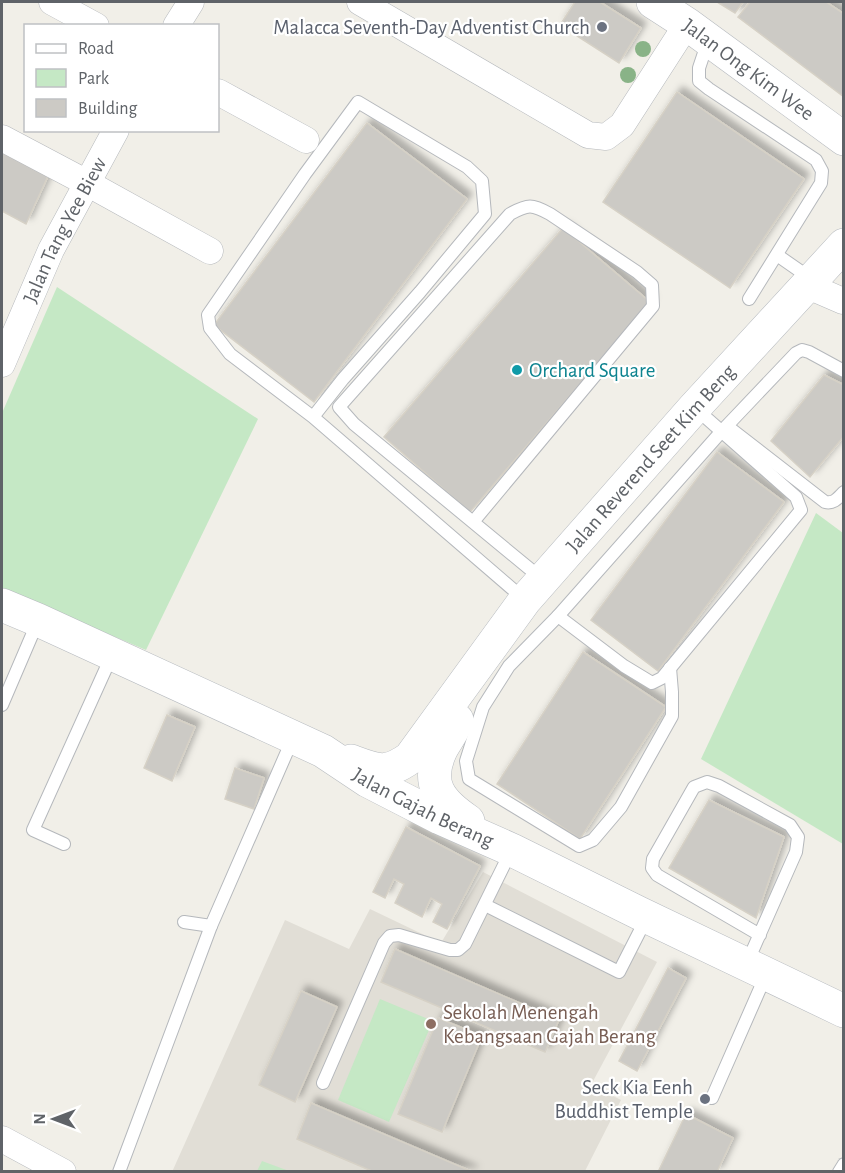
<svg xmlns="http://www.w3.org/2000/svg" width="845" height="1173" font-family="'Alegreya Sans',sans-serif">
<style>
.education{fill:#e1ded6}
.green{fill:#c5e8c5}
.building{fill:#cccac5;stroke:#d6d1c6;stroke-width:1.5;filter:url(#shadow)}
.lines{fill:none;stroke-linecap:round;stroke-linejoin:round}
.lane-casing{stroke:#b5b8bc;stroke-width:14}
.street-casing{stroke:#b5b8bc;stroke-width:27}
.secondary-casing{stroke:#b6babf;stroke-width:34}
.lane{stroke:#fff;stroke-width:12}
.street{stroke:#fff;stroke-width:26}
.secondary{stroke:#fff;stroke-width:33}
.tree{fill:#89b387}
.worship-dot{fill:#6b7280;stroke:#fff;stroke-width:2}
.culture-dot{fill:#0f9aa8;stroke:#fff;stroke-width:2}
.education-dot{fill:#8d6e63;stroke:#fff;stroke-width:2}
.labels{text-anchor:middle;stroke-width:4.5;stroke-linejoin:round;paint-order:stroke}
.worship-label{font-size:21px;fill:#5b616d;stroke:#fff;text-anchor:end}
.street-label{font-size:21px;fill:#5f6368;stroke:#fff}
.culture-label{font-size:21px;fill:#0d838f;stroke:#fff;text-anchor:start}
.education-label{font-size:21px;fill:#785e54;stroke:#fff;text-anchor:start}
</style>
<defs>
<filter id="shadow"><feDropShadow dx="5.5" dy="-5.5" stdDeviation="3" flood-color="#0004"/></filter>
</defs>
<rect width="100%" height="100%" fill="#f1efe8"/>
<!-- education -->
<path class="education" d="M 483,872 L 657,962 L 591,1085 L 621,1100 L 585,1171 L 172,1172 L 285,920 L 349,949 L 370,909 L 441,943 Z"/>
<!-- green -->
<g class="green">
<path d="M 57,287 L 258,419 L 146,650 L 2,589 L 2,413 Z"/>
<path d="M 816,513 L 843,533 L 843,844 L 701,759 Z"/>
<path d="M 380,999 L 433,1021 L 389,1122 L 338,1100 Z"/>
<path d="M 262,1161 L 289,1171 L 257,1171 Z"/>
</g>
<!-- building -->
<g class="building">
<path d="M 575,2 L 600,2 L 641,28 L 619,63 L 560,25 Z"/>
<path d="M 717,2 L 743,2 L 735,13 Z"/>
<path d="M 750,2 L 826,2 L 844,14 L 844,97 L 738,17 Z"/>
<path d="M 677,92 L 804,179 L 730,288 L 603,202 Z"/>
<path d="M 367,123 L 467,199 L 314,402 L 214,325 Z"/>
<path d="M 2,152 L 48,176 L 26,224 L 2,211 Z"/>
<path d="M 563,228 L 650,302 L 470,512 L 384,437 Z"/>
<path d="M 824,375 L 844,385 L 844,436 L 810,477 L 771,441 Z"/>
<path d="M 717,452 L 784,502 L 658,671 L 591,620 Z"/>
<path d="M 583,652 L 666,707 L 580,839 L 497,784 Z"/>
<path d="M 167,715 L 195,727 L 172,781 L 144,768 Z"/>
<path d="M 235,768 L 264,778 L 254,809 L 225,799 Z"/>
<path d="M 709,800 L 784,837 L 756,918 L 669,868 Z"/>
<path d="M 406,827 L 480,866 L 447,929 L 433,922 L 442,904 L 431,898 L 422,917 L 395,903 L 404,884 L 394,879 L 385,898 L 373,892 Z"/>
<path d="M 395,949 L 559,1020 L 545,1052 L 381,982 Z"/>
<path d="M 668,968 L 686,978 L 637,1071 L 619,1061 Z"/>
<path d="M 301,991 L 337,1007 L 295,1102 L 259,1085 Z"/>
<path d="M 438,1018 L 482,1036 L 442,1132 L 398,1114 Z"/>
<path d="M 311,1103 L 473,1172 L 374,1172 L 297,1139 Z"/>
<path d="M 686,1114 L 733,1138 L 717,1172 L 658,1172 Z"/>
</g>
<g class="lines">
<!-- lane casing -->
<g class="lane-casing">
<g id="lane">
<path d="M 708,41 L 699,68 L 699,81 L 709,89 L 816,160 L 822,171 L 821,183 L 749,299"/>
<path d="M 777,255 L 810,278"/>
<path d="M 313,417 L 343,379 L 420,292 L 485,214 L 482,181 L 467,167 L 358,102 L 305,174 L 208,315 L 210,328 L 230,354 L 313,417 L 524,599"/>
<path d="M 727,426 L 825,502 C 834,504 838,498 844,492"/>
<path d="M 473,522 L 653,306 L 652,285 L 637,272 L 550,214 C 532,204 528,204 510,214 L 339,407 L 354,424 L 542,579"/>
<path d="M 558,616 L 624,666 L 652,683 L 662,678 L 801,510 L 796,497 L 695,408"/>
<path d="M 670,668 L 672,692 L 672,716 L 621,807 L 593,840 L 579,846 L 469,779 L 466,761 L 483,707 L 509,666 L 558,616 L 721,432 L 796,353 L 802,350 L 809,352 L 844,371"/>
<path d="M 2,705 L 38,621"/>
<path d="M 64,844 L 33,830 L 112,655"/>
<path d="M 485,905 L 619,972 L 647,917"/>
<path d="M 184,922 L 211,926"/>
<path d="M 747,963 L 796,852 L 798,837 L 790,825 L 719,786 L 707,782 L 694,787 L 653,859 L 652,868 L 657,875 L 760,935"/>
<path d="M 323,1083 L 384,943 L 390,936 L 399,935 L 450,950 L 458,950 L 465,944 L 511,851"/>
<path d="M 712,1098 L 766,975"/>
<path d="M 119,1172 L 211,926 L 293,738"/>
<path d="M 839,1172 L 844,1164"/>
</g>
</g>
<!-- street casing -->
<g class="street-casing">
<g id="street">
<path d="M 52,2 L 96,26"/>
<path d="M 360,2 L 588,135 L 606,137 L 622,125 L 687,24"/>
<path d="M 176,26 L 191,2"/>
<path d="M 218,92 L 306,140"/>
<path d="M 2,138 L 87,183 L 210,251"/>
<path d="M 806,285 L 843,301"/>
<path id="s1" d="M 2,364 L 51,250 L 116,130"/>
<path d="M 2,1139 L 63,1172"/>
</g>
</g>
<!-- secondary casing -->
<g class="secondary-casing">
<g id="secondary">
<path id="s2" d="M 653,2 L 687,24 L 844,139"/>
<path id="s3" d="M 2,605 L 38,620 L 323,751 L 368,781 L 440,818 L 512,850 L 639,913 L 844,1011"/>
<path d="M 457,720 C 454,731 446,740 441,750 C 425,784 440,802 468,821"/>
<path id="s4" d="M 351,761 C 378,771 386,775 410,758 L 525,600 L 694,408 L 844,245"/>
</g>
</g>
<!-- lane -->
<use href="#lane" class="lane"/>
<!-- street -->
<use href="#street" class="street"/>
<!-- secondary -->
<use href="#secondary" class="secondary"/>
</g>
<!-- trees -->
<g class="tree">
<circle cx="643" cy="49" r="8"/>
<circle cx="628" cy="75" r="8"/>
</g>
<!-- markers -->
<g class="worship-dot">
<circle cx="602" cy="27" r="6"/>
<circle cx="705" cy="1099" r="6"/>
</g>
<circle class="culture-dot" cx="517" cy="370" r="6"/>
<circle class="education-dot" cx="431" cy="1024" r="6"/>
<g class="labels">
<!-- worship labels -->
<g class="worship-label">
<text x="590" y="34">Malacca Seventh-Day Adventist Church</text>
<text x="693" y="1094">Seck Kia Eenh<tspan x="693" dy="24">Buddhist Temple</tspan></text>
</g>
<!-- street labels -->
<g class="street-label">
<text dy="7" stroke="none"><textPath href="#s2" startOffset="117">Jalan Ong Kim Wee</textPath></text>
<text dy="7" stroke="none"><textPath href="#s1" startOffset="148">Jalan Tang Yee Biew</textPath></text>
<text dy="7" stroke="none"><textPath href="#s4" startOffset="448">Jalan Reverend Seet Kim Beng</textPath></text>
<text dy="7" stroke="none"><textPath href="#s3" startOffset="468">Jalan Gajah Berang</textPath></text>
</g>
<!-- culture labels -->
<g class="culture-label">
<text x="529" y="377">Orchard Square</text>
</g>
<!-- education labels -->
<g class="education-label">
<text x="443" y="1019">Sekolah Menengah<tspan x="443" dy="24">Kebangsaan Gajah Berang</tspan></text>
</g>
</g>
<!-- border -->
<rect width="845" height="1173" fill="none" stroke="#5f6368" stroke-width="6"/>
<!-- legend -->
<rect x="24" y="24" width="195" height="108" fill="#ffffff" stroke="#bfc1c3" stroke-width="1.5"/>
<rect x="36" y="44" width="30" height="9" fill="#ffffff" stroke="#bfc1c3" stroke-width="1.5"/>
<text x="78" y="54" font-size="18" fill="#5f6368">Road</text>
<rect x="36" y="69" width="30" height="18" fill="#c5e8c5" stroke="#bfc1c3" stroke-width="1.5"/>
<text x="78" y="84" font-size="18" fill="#5f6368">Park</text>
<rect x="36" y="99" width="30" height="18" fill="#cccac5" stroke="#bfc1c3" stroke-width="1.5"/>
<text x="78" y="114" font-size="18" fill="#5f6368">Building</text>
<!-- north arrow -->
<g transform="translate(54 1119) rotate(270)" stroke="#ffffff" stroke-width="4.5" paint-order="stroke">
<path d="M0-4.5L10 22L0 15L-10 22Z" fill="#5f6368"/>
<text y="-9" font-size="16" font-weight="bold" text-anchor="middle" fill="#5f6368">N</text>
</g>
</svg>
